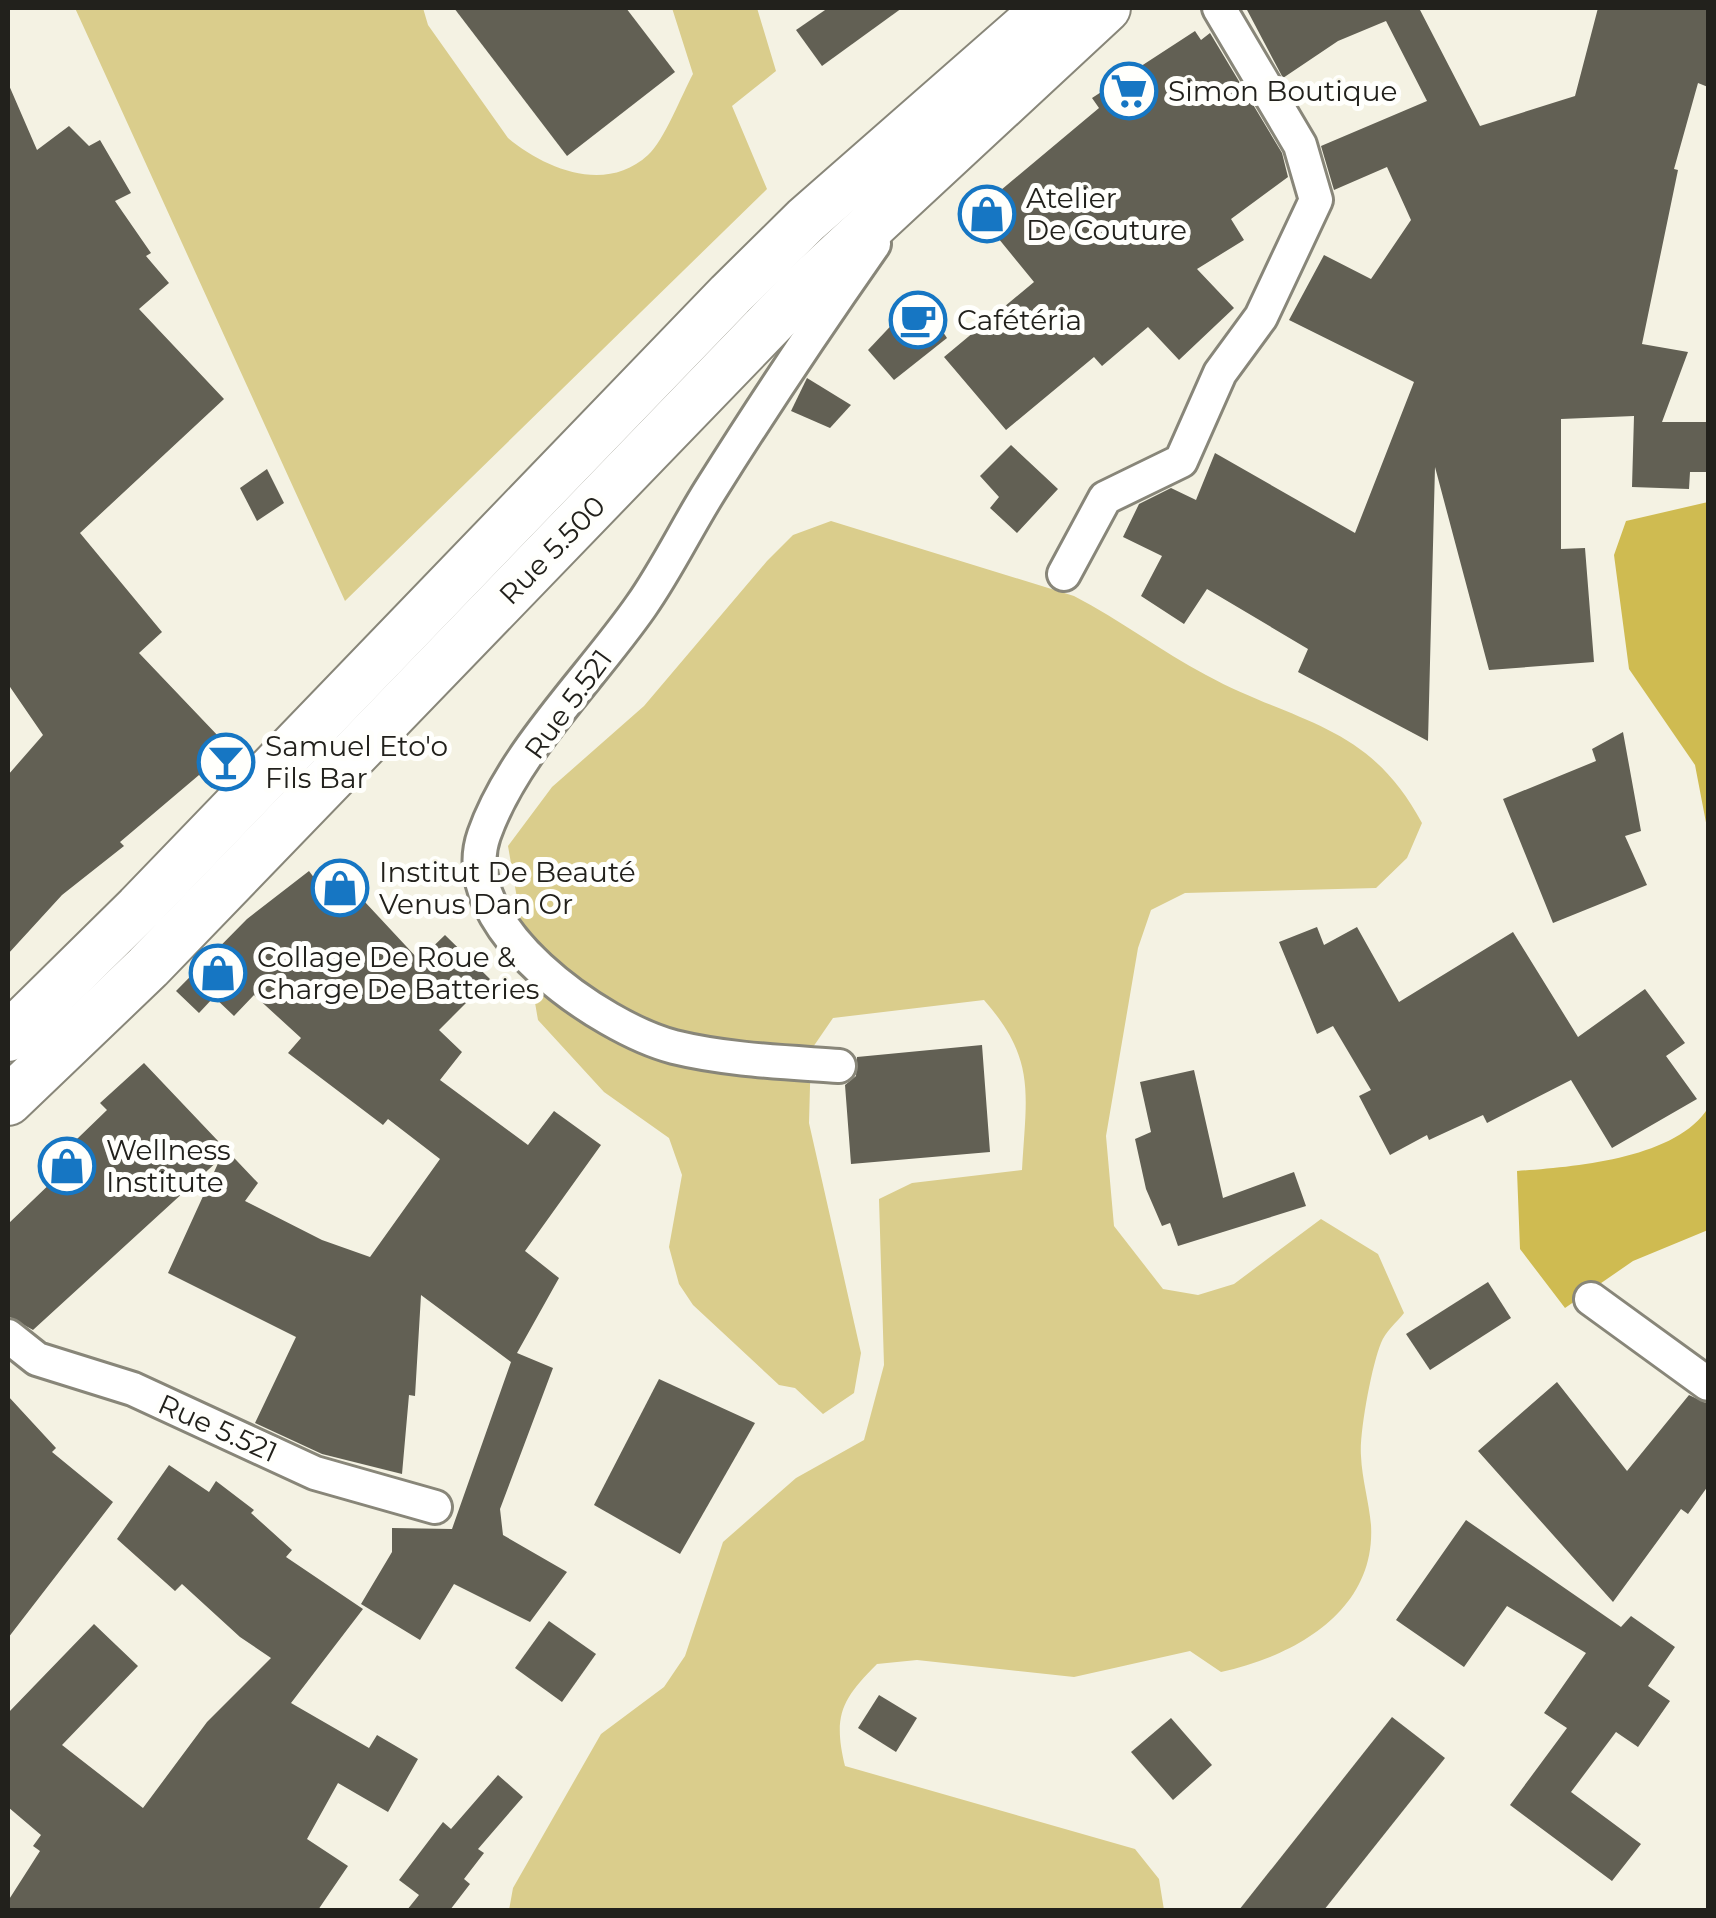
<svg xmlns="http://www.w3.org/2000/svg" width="1716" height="1918" font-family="Montserrat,sans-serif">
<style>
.green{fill:#dacd8c}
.forest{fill:#cfbb51}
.building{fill:#626054}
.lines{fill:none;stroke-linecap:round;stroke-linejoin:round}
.street-casing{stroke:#888679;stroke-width:38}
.secondary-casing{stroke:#888679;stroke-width:52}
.street{stroke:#fff;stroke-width:32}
.secondary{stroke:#fff;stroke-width:48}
.labels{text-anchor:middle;stroke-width:10;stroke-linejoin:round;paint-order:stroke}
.poi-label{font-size:28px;fill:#22211c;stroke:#fffffc;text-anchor:start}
.street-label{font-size:28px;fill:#22211c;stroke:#fffffc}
</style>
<rect width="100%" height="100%" fill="#f4f2e3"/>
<!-- green -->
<g class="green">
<path d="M 75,8 L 423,8 L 428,25 L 508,138 C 545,169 606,194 648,155 C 664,141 682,94 693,74 L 672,8 L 757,8 L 776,71 L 732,106 L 767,189 L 345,601 Z"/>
<path d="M 831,521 L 1074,596 C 1120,620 1161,651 1206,675 C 1296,724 1368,722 1422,823 L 1407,858 L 1376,888 L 1185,893 L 1151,910 L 1138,948 L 1106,1136 L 1114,1226 L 1163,1289 L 1198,1295 L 1234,1284 L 1321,1219 L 1378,1254 L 1404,1313 C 1397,1322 1385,1332 1381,1343 C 1372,1364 1359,1434 1361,1456 C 1362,1479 1369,1502 1371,1525 C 1376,1611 1295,1656 1221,1672 L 1190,1651 L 1074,1677 L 917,1660 L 877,1664 C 841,1700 833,1716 845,1766 L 1135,1849 L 1159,1879 L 1164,1910 L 509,1910 L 513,1888 L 601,1734 L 664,1687 L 685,1656 L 723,1542 L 796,1478 L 864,1440 L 884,1365 L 879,1199 L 912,1183 L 1022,1170 C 1026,1095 1037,1060 984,1000 L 833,1018 L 811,1050 L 809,1123 L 861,1353 L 854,1393 L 823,1414 L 795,1388 L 779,1385 L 693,1305 L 679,1284 L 669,1247 L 682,1175 L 669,1138 L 604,1092 L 538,1020 L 508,846 L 552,787 L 644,706 L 767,561 L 793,535 Z"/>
</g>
<!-- forest -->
<g class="forest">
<path d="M 1708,502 L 1708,833 L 1695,765 L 1629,669 L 1614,555 L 1626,521 Z"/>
<path d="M 1708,1108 L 1708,1230 L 1633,1261 L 1565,1308 L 1520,1249 L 1517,1171 C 1573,1167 1676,1159 1708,1108 Z"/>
</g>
<!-- building -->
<g class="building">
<path d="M 454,8 L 626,8 L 675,72 L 567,156 Z"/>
<path d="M 828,8 L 902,8 L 822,66 L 796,30 Z"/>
<path d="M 1246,8 L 1419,8 L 1480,126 L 1575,96 L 1598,8 L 1708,8 L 1708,87 L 1698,83 L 1674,169 L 1678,170 L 1642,344 L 1688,352 L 1662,422 L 1708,422 L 1708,472 L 1690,472 L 1689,489 L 1632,487 L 1634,416 L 1561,419 L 1561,549 L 1585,548 L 1594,662 L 1489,670 L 1435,467 L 1428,741 L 1298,672 L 1308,649 L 1207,589 L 1184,624 L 1141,596 L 1162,556 L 1123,537 L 1139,504 L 1171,488 L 1196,500 L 1215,453 L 1355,533 L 1414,382 L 1289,320 L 1324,255 L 1371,279 L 1411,220 L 1387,167 L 1334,190 L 1321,146 L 1427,101 L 1386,21 L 1338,41 L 1283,78 Z"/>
<path d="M 1195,31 L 1201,40 L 1210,33 L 1282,153 L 1288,177 L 1231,219 L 1244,240 L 1197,269 L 1234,308 L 1179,360 L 1148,327 L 1102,366 L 1094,357 L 1006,430 L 944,357 L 1034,282 L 976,211 L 1099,108 L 1092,98 Z"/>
<path d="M 8,83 L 37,150 L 69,126 L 89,146 L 100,140 L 131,193 L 115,201 L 151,253 L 146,256 L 169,283 L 139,309 L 224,399 L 80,533 L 162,632 L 139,653 L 241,760 L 212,788 L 199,775 L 120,842 L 124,846 L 62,895 L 8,954 L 8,775 L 43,735 L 8,684 Z"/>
<path d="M 919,296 L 947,338 L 894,380 L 868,350 Z"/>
<path d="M 807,378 L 851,405 L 830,428 L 791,411 Z"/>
<path d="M 1011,445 L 1058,489 L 1017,533 L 990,508 L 999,497 L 980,476 Z"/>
<path d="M 267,469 L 284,503 L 257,521 L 240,488 Z"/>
<path d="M 1623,732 L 1641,831 L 1625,836 L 1647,885 L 1553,923 L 1503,799 L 1596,761 L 1592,749 Z"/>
<path d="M 309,871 L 321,887 L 337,872 L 419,960 L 445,935 L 490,979 L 439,1030 L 462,1052 L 440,1080 L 528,1145 L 554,1111 L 601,1145 L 525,1251 L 559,1278 L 517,1353 L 553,1368 L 500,1509 L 503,1535 L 567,1572 L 530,1622 L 454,1584 L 420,1640 L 361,1604 L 392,1552 L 392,1528 L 452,1529 L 511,1362 L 421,1295 L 415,1396 L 409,1395 L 402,1474 L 322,1454 L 255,1423 L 296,1337 L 168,1273 L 220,1159 L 33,1330 L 8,1316 L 8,1224 L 57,1177 L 48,1167 L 107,1110 L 100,1103 L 144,1063 L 258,1183 L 245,1201 L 322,1240 L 370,1257 L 440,1159 L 388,1119 L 383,1125 L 288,1053 L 301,1038 L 254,995 L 234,1016 L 214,997 L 199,1013 L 176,991 L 247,919 Z"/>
<path d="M 1317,927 L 1324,945 L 1357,927 L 1399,1002 L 1513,932 L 1578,1037 L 1645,989 L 1685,1043 L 1666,1056 L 1697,1099 L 1612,1148 L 1571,1080 L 1487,1123 L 1483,1115 L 1429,1140 L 1427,1135 L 1390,1155 L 1359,1096 L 1371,1090 L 1333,1026 L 1317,1034 L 1279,942 Z"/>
<path d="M 982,1045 L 990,1152 L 851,1164 L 845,1085 L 856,1076 L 857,1057 Z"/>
<path d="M 1194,1070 L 1223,1198 L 1294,1172 L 1306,1206 L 1178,1246 L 1170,1223 L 1162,1226 L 1146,1189 L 1135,1139 L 1151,1132 L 1140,1082 Z"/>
<path d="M 1488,1282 L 1511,1318 L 1430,1370 L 1406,1334 Z"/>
<path d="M 659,1379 L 755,1423 L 680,1554 L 594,1505 Z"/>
<path d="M 1557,1382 L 1627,1471 L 1689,1395 L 1708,1404 L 1708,1486 L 1688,1514 L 1681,1509 L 1613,1602 L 1478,1451 Z"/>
<path d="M 8,1396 L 56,1448 L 52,1452 L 113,1502 L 8,1638 Z"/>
<path d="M 169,1465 L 209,1492 L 216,1481 L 254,1510 L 251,1513 L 292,1550 L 286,1557 L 363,1609 L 291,1703 L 369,1748 L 377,1735 L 418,1759 L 388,1812 L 338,1783 L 307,1839 L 348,1866 L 318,1910 L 8,1910 L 8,1901 L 40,1851 L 33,1846 L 41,1835 L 8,1807 L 8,1713 L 94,1624 L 138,1666 L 62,1745 L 143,1808 L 207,1722 L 271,1658 L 240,1637 L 182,1584 L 175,1591 L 117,1539 Z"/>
<path d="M 1466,1520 L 1621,1627 L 1631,1616 L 1675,1647 L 1648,1686 L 1670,1701 L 1638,1747 L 1616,1732 L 1571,1792 L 1641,1844 L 1612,1881 L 1510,1805 L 1567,1728 L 1544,1713 L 1586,1653 L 1507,1606 L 1464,1667 L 1396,1620 Z"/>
<path d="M 549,1621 L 596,1654 L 562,1702 L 515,1668 Z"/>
<path d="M 879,1695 L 917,1718 L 896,1752 L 858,1728 Z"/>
<path d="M 1392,1717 L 1445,1758 L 1324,1910 L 1239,1910 Z"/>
<path d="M 1171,1718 L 1212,1765 L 1173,1800 L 1131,1752 Z"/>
<path d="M 498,1775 L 523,1797 L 478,1849 L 484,1853 L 464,1879 L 470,1884 L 450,1910 L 407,1910 L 419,1895 L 399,1880 L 443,1822 L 451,1829 Z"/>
</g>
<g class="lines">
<!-- street casing -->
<g class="street-casing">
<g id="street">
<path d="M 1064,574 L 1105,498 L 1181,461 L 1220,373 L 1261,317 L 1316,200 L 1300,145 L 1219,8"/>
<path d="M 839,1066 C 784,1062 727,1060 674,1047 C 601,1028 452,926 484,835 C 513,752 591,678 641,606 C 667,569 687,527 711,489 C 763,406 818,324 874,244"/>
<path d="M 1591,1299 L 1708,1384"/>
<path d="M 8,1336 L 37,1359 L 133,1389 L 315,1473 L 435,1507"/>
</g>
</g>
<!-- secondary casing -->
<g class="secondary-casing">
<g id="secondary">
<path d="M 8,1037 L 139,908 L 730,295 L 806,220 L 1048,8"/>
<path d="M 8,1101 L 148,967 L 803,289 L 1106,8"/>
</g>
</g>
<!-- street -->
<use href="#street" class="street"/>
<!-- secondary -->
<use href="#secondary" class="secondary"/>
</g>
<!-- icons -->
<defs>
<g id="supermarket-ring" transform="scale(2.875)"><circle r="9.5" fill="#fffffc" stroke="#1676c3" stroke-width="1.5"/><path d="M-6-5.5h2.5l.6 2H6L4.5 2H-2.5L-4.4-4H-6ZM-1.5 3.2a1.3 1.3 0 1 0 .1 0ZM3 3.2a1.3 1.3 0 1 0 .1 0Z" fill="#1676c3"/></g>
<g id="shop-ring" transform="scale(2.875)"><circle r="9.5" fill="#fffffc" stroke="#1676c3" stroke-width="1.5"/><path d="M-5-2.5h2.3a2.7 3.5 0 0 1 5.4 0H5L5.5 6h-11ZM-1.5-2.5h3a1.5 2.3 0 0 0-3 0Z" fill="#1676c3"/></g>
<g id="cafe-ring" transform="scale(2.875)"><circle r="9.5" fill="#fffffc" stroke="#1676c3" stroke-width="1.5"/><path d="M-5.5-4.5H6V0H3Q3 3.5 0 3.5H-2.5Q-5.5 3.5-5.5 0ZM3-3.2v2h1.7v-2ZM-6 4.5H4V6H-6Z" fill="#1676c3"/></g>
<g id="bar-ring" transform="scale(2.875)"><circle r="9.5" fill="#fffffc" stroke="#1676c3" stroke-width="1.5"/><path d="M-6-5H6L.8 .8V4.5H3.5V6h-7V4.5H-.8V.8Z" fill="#1676c3"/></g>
</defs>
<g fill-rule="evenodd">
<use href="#supermarket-ring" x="1129" y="91"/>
<use href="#shop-ring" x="987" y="214"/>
<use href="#cafe-ring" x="918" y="320"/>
<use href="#bar-ring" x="226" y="762"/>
<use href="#shop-ring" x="340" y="888"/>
<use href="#shop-ring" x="218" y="973"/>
<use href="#shop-ring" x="67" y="1166"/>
</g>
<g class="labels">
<!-- poi labels -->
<g class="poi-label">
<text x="1168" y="101">Simon Boutique</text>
<text x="1026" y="208">Atelier<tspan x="1026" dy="32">De Couture</tspan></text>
<text x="957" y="330">Cafétéria</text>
<text x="265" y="756">Samuel Eto'o<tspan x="265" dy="32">Fils Bar</tspan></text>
<text x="379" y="882">Institut De Beauté<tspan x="379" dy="32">Venus Dan Or</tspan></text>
<text x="257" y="967">Collage De Roue &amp;<tspan x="257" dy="32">Charge De Batteries</tspan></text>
<text x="106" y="1160">Wellness<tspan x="106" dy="32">Institute</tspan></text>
</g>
<!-- street labels -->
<g class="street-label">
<text transform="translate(552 550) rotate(-46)" y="10">Rue 5.500</text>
<text transform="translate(568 704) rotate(-54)" y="10">Rue 5.521</text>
<text transform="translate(218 1428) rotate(24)" y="10">Rue 5.521</text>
</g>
</g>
<!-- border -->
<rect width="1716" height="1918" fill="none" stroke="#22211c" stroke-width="20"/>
</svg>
